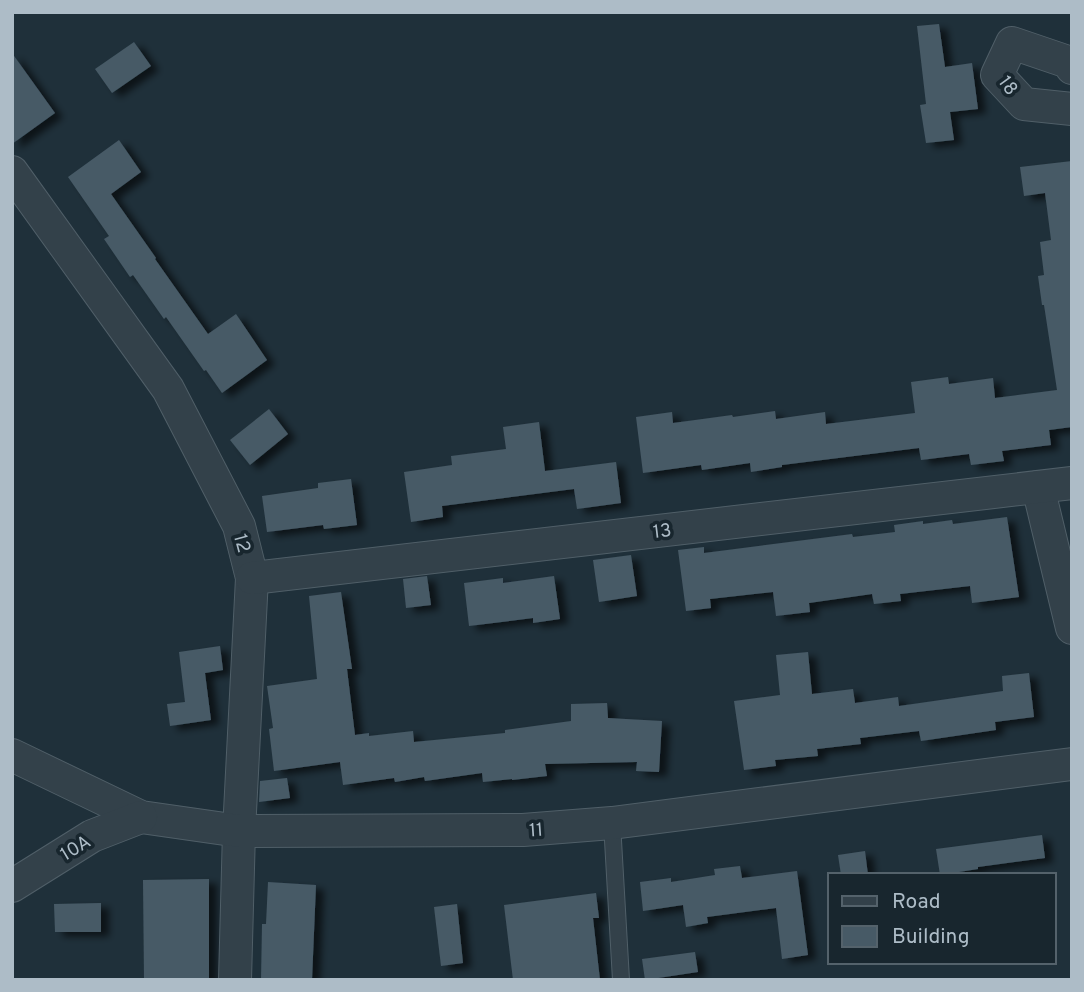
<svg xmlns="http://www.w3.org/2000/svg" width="1084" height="992" font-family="Overpass,sans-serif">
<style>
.building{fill:#475a66;filter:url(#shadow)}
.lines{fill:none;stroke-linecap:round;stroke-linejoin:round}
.lane-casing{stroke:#505f68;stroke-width:18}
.street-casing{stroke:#505f68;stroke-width:34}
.lane{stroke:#33414a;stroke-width:16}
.street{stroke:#33414a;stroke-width:32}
.labels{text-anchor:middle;stroke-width:7;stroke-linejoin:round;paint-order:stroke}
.street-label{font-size:19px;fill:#adbcc7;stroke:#18262e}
</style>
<defs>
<filter id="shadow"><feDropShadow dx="8" dy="4.5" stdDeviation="3.5" flood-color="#0009"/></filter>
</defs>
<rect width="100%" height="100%" fill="#1f303a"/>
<!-- building -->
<g class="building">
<path d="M 939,24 L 945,67 L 972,63 L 978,109 L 950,112 L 954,140 L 926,143 L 920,105 L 926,104 L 917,26 Z"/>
<path d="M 134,42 L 151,66 L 112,93 L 95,69 Z"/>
<path d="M 12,53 L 55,113 L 12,144 Z"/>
<path d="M 119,140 L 141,172 L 111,194 L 156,258 L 155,259 L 208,334 L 236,314 L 267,360 L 222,393 L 206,370 L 204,371 L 166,317 L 164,319 L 133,275 L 130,277 L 104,239 L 109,236 L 68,177 Z"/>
<path d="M 1072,161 L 1072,427 L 1049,430 L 1051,445 L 1002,451 L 1004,461 L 971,465 L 969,454 L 921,460 L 919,448 L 782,465 L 782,467 L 751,472 L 750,463 L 702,470 L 701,465 L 643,473 L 636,417 L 672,412 L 673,423 L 732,415 L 733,417 L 775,411 L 776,419 L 825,412 L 826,424 L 915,413 L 911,382 L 948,377 L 949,384 L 993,378 L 995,398 L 1057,390 L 1044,305 L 1042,305 L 1038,276 L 1044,275 L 1040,242 L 1051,240 L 1045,193 L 1024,196 L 1020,167 Z"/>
<path d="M 269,409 L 288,434 L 250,465 L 230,440 Z"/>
<path d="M 539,422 L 545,471 L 616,462 L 621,503 L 577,509 L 574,489 L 442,506 L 443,517 L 411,522 L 404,472 L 452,465 L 451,456 L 506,449 L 503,427 Z"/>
<path d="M 351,479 L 357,525 L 324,529 L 323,525 L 267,532 L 262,496 L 318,488 L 318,483 Z"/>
<path d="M 1007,517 L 1019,597 L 972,603 L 970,586 L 900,594 L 901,601 L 874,604 L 872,594 L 809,603 L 810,612 L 776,616 L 773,592 L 710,599 L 711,608 L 686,611 L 678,550 L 704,547 L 704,553 L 852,534 L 853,537 L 895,532 L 894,525 L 923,521 L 923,524 L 952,520 L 953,524 Z"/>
<path d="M 631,555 L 637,596 L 599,602 L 593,560 Z"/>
<path d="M 427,576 L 431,605 L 406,608 L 403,579 Z"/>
<path d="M 554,576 L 560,619 L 533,623 L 533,618 L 469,626 L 464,583 L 503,578 L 503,583 Z"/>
<path d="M 341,592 L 352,669 L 347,669 L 355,735 L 369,733 L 369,736 L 413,731 L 414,742 L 505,733 L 505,730 L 571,721 L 571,704 L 607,703 L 608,718 L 662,721 L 659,772 L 636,771 L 637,762 L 545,764 L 547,776 L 512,780 L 512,779 L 483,782 L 482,773 L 425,781 L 424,777 L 395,782 L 394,778 L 343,785 L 340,762 L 274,771 L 269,729 L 273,728 L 267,686 L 317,679 L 309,596 Z"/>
<path d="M 220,646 L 223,670 L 205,673 L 211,720 L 170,726 L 167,704 L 185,702 L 179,652 Z"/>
<path d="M 808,652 L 812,694 L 853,689 L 855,703 L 898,697 L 899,706 L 1003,691 L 1002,676 L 1029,673 L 1034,717 L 995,722 L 996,730 L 921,741 L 919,731 L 860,738 L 861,744 L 817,749 L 818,756 L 775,760 L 776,766 L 744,770 L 734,701 L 780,695 L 776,655 Z"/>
<path d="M 287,778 L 290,798 L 259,802 L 260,781 Z"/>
<path d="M 1042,835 L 1045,858 L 978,867 L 978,869 L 940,875 L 936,849 Z"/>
<path d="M 865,851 L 868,875 L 841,875 L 838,855 Z"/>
<path d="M 740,866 L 742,878 L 797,871 L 808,955 L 782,959 L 776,908 L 707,917 L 708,923 L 686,927 L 683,905 L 643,911 L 640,882 L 671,878 L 671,882 L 715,875 L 714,869 Z"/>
<path d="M 209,879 L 209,980 L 144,980 L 143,880 Z"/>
<path d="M 268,882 L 316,885 L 312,980 L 261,980 L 262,924 L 266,924 Z"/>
<path d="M 596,893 L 599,918 L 593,918 L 600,980 L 513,980 L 504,905 Z"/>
<path d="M 101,903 L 101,932 L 55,932 L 54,904 Z"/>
<path d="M 457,904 L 463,963 L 441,966 L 434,907 Z"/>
<path d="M 695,952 L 698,972 L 645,980 L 642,959 Z"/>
</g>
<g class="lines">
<!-- lane casing -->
<g class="lane-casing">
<path id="lane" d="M 612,823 L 621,980"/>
</g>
<!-- street casing -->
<g class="street-casing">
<g id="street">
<path d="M 1072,68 L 1068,62 L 1012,43 L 997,75 L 1024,104 L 1072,109"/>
<path d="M 12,172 L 168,389 L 239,526 L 252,578 L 239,831 L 235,980"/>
<path d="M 1038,487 L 1072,628"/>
<path d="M 252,578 L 1072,483"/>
<path d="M 12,755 L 141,817 L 239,831 L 523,830 L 612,823 L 1072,764"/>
<path d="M 12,886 L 92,836 L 141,817"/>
</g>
</g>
<!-- lane -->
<use href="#lane" class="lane"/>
<!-- street -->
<use href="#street" class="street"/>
</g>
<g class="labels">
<!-- street labels -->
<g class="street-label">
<text transform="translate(1009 85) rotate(54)" y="7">18</text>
<text transform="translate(662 530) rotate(-7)" y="7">13</text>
<text transform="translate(243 543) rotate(75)" y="7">12</text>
<text transform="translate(536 829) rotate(-4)" y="7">11</text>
<text transform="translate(75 847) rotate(-31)" y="7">10A</text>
</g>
</g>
<!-- border -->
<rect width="1084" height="992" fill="none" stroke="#adbcc7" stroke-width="28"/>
<!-- legend -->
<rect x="828" y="873" width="228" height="91" fill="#18262e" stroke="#54626b" stroke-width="2"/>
<rect x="842" y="896" width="35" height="10" fill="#33414a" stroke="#54626b" stroke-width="2"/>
<text x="892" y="908" font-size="21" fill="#adbcc7">Road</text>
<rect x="842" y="926" width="35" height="21" fill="#475a66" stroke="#54626b" stroke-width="2"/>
<text x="892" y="943" font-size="21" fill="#adbcc7">Building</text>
</svg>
